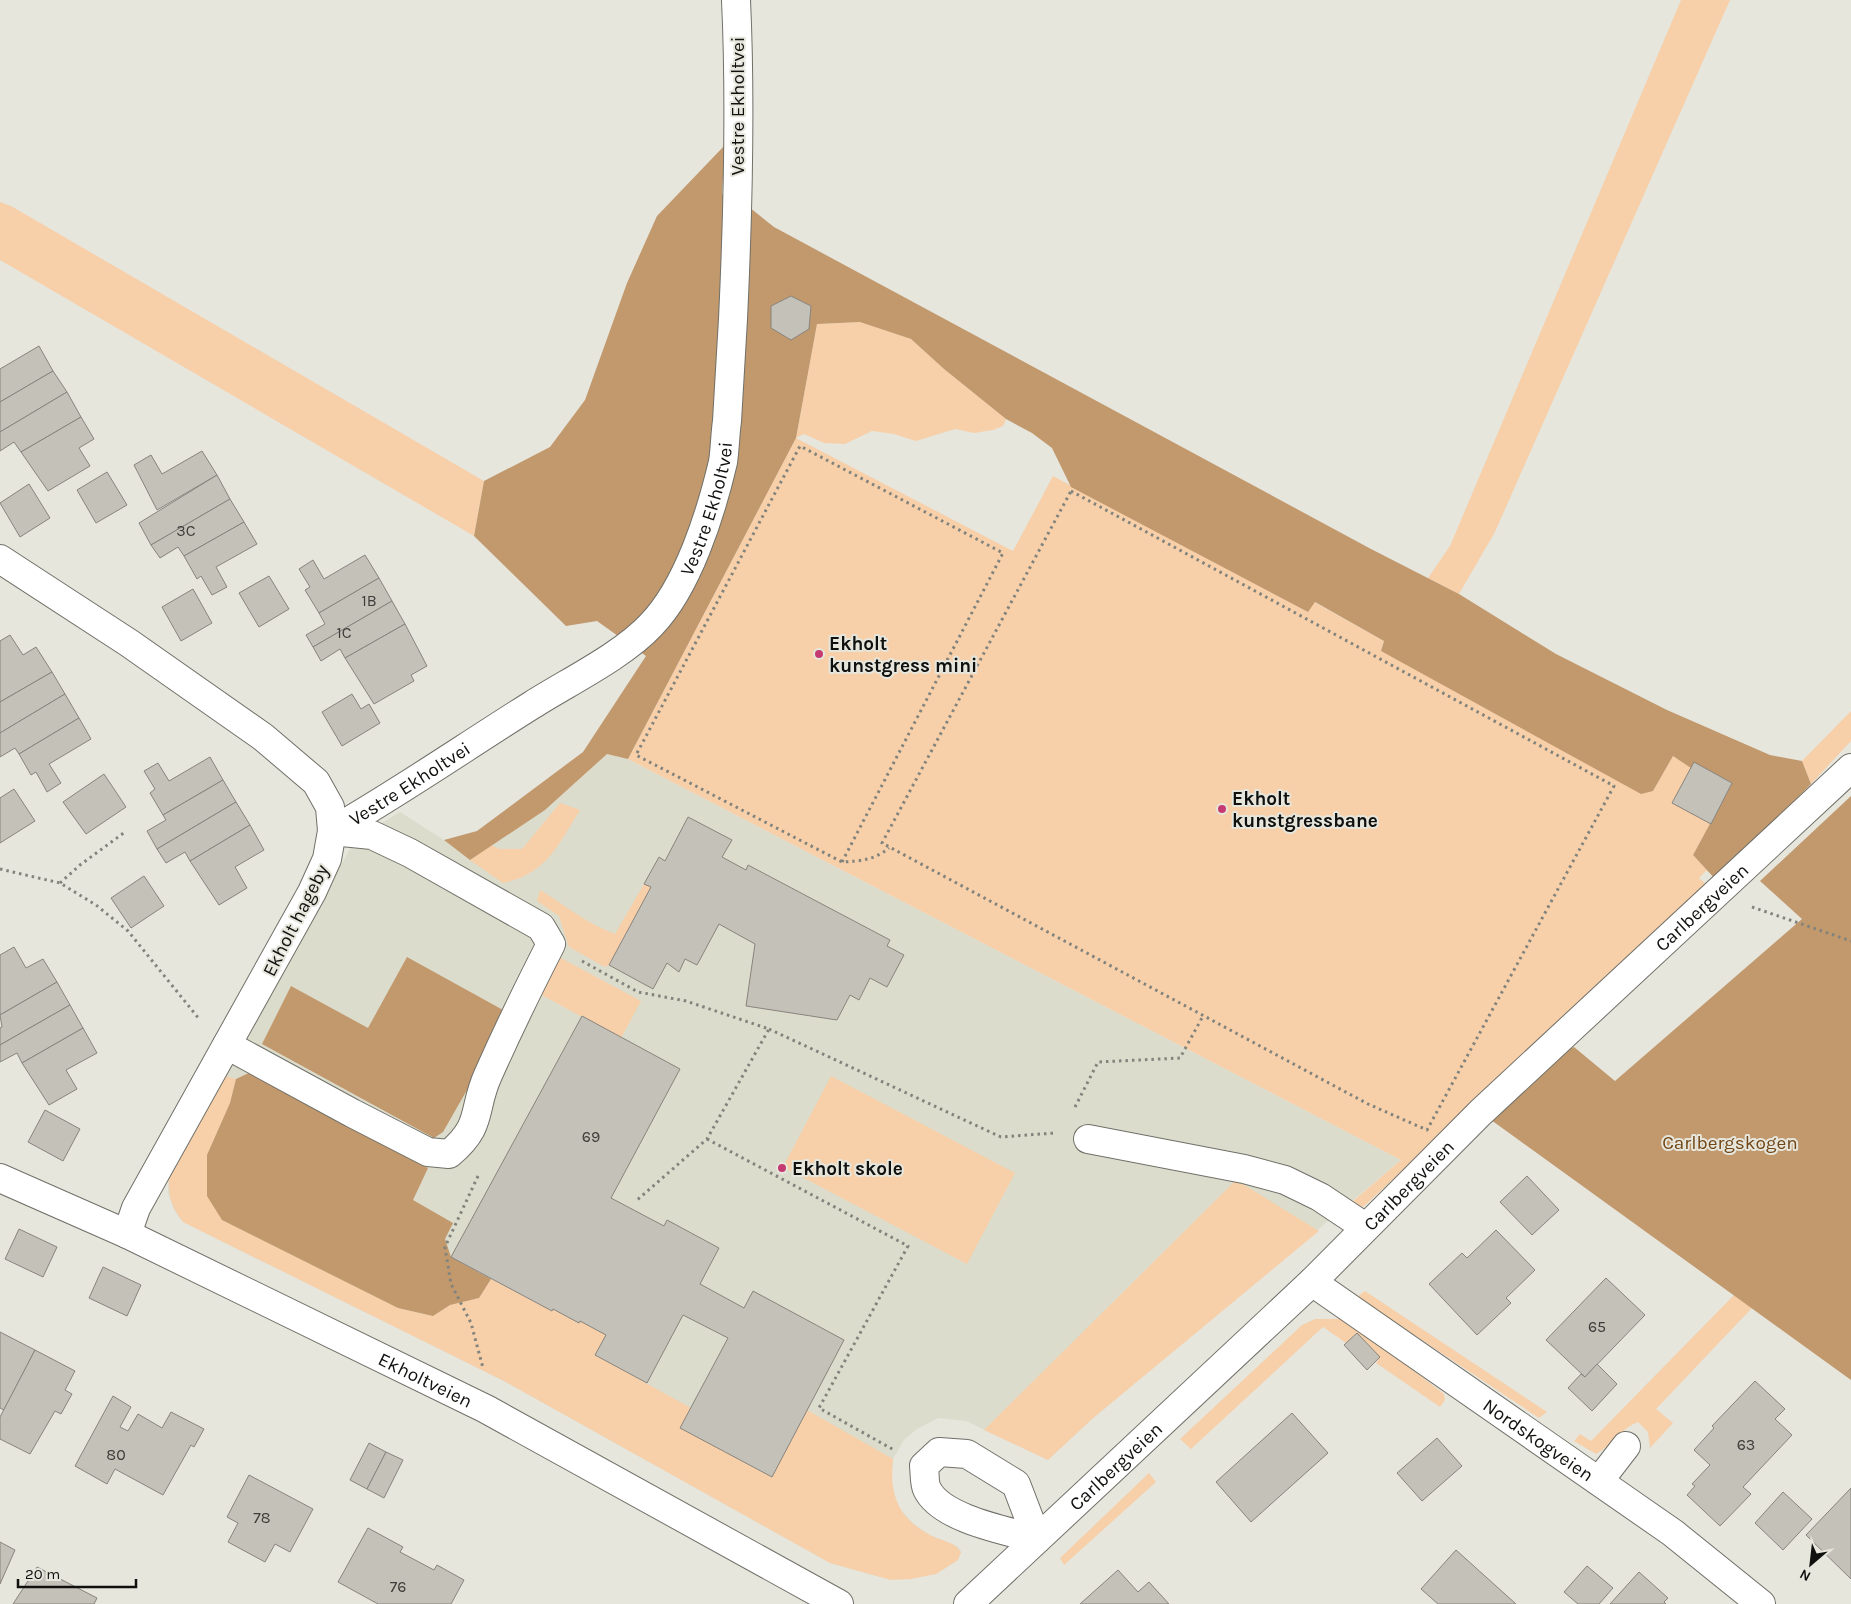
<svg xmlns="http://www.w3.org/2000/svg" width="1851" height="1604" font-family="Karla,sans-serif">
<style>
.built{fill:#dcdccc}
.green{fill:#f7d0aa}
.forest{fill:#c2986d}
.building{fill:#c4c1b9;stroke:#88847d}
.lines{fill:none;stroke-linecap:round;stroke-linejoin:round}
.minor-casing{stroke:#707069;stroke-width:30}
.path{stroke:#82837c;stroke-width:3;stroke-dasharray:2.5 4;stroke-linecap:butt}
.minor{stroke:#fff;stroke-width:28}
.poi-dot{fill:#c53a71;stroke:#e6e6dd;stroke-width:2}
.labels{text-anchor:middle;stroke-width:4;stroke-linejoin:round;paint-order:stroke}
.number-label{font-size:16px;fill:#3d3d39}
.street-label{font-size:19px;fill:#10110e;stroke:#e6e6dd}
.poi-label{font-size:19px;font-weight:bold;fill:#10110e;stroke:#e6e6dd;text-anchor:start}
.park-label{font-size:19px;fill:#714614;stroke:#e6e6dd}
</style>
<rect width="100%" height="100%" fill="#e6e6dd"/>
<!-- built -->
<path class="built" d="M 607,754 L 628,759 L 1401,1160 L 1092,1419 L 1048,1460 L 966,1421 L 938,1418 L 917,1429 L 904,1440 L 893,1459 L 891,1481 L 898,1507 L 914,1524 L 930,1535 L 957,1546 L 961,1552 L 958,1560 L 936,1574 L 891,1580 L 830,1563 L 504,1381 L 183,1222 L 174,1210 L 168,1193 L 169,1176 L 356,838 L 400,812 L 444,840 L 470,859 L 545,810 Z"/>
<!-- green -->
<g class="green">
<path d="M 1681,0 L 1730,0 L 1495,532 L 1459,594 L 1428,578 L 1450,546 Z"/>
<path d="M 0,202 L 11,206 L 484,481 L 474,536 L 0,260 Z"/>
<path d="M 861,322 L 911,339 L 944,369 L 1006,419 L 1003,426 L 993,430 L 974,433 L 955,429 L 916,441 L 894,434 L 872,431 L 845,444 L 824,443 L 804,434 L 796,438 L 1013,551 L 1053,476 L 1308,612 L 1314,602 L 1384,641 L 1381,651 L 1653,791 L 1673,756 L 1691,767 L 1694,762 L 1732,783 L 1693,855 L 1707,870 L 1699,878 L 1710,887 L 1363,1207 L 1352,1202 L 1401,1160 L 628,759 L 796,438 L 817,324 Z"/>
<path d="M 1851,711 L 1851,741 L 1811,784 L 1802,761 Z"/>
<path d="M 560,803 L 580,810 C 558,845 547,874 503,883 L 470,860 L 491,845 L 499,849 L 522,849 Z"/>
<path d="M 644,884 L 651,887 L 609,965 L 605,967 L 569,947 L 559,916 L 537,901 L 540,890 C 565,905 587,924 615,934 Z"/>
<path d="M 557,956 L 641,1001 L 621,1038 L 538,993 Z"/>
<path d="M 225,1076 L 236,1079 L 230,1103 L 207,1155 L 222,1220 L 398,1308 L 433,1316 L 450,1305 L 479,1298 L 491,1279 L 552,1311 L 553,1309 L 578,1323 L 580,1321 L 606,1335 L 595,1355 L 691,1408 L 680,1428 L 807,1410 L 893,1459 C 889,1494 898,1519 932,1536 C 942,1541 955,1542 961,1552 L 958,1560 L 936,1574 L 911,1579 L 891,1580 L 830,1563 L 504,1381 L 183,1222 C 171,1207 168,1195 169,1176 Z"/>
<path d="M 831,1076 L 1015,1173 L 967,1264 L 783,1167 Z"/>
<path d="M 1236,1180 L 1319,1231 L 1092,1419 L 1048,1460 L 984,1430 Z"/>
<path d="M 1365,1291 L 1547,1412 L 1539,1418 L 1357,1297 Z"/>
<path d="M 1734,1295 L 1752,1308 L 1656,1409 L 1673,1423 L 1650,1448 L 1648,1432 L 1638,1422 C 1620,1429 1613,1445 1596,1454 L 1574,1441 L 1580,1434 L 1591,1441 Z"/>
<path d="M 1315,1319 L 1339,1319 L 1366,1334 L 1444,1394 L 1445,1400 L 1440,1407 L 1376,1363 L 1380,1357 L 1357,1333 L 1346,1343 L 1323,1327 L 1191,1449 L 1180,1439 L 1302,1325 Z"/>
<path d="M 1149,1473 L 1156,1482 L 1064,1565 L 1060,1558 Z"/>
</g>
<!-- forest -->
<g class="forest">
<path d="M 725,145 L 722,194 L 749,207 L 774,227 L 1371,549 L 1459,594 L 1556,654 L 1667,710 L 1770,755 L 1802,761 L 1811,784 L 1717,881 L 1693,855 L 1732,783 L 1694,763 L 1691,768 L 1673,756 L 1653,791 L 1641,794 L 1381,651 L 1384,641 L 1315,602 L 1308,612 L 1071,487 L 1052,448 L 1032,433 L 1006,419 L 944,369 L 911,339 L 860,322 L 817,324 L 796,438 L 628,759 L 607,754 L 545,810 L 470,860 L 444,840 L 477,831 L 583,752 L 646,656 L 597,621 L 566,626 L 474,536 L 484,481 L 550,447 L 585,400 L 627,283 L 657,216 Z"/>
<path d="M 1851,796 L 1851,1380 L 1487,1117 L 1559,1053 L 1574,1047 L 1615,1081 L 1802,919 L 1760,881 Z"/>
<path d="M 407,957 L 503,1010 L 487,1055 L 443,1132 L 434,1138 L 262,1044 L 291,986 L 368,1028 Z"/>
<path d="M 251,1072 L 428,1168 L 413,1200 L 453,1223 L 445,1239 L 451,1257 L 491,1279 L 479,1298 L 450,1305 L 433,1316 L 398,1308 L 222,1220 L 207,1196 L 207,1155 L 230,1103 L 236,1079 Z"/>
</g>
<!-- building -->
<g class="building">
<path d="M 791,296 L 811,306 L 809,329 L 791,340 L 771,328 L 771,306 Z"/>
<path d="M 39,346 L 53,371 L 0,402 L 0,369 Z"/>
<path d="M 53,371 L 67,392 L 0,432 L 0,402 Z"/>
<path d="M 67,392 L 81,417 L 21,452 L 14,442 L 0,451 L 0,432 Z"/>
<path d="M 81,417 L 94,439 L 79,448 L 90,466 L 48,491 L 21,452 Z"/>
<path d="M 202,451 L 217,475 L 157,510 L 134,465 L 151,455 L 162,474 Z"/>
<path d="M 107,472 L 127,505 L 96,523 L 77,490 Z"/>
<path d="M 217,475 L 230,499 L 151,545 L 139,523 Z"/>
<path d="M 29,484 L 50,518 L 20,537 L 0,503 Z"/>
<path d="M 230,499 L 244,522 L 184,556 L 178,547 L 160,558 L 151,545 Z"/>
<path d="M 244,522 L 257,544 L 216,567 L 227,587 L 212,595 L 201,576 L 197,579 L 184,556 Z"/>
<path d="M 365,555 L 379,578 L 319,613 L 305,590 L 310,587 L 299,569 L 313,560 L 324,579 Z"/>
<path d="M 269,576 L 289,609 L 259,627 L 239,593 Z"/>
<path d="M 379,578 L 392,601 L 313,647 L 306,635 L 325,624 L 319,613 Z"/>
<path d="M 193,589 L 212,623 L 181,641 L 162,607 Z"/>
<path d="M 392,601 L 405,624 L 345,658 L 340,649 L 321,661 L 313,647 Z"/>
<path d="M 405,624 L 427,666 L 411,675 L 414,681 L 374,704 L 345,658 Z"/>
<path d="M 10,635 L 23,655 L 36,647 L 52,672 L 0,702 L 0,641 Z"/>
<path d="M 52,672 L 65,694 L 0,733 L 0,702 Z"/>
<path d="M 65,694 L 79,718 L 19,754 L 15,748 L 0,757 L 0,733 Z"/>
<path d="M 352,694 L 361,709 L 369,704 L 380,723 L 342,746 L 322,712 Z"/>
<path d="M 79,718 L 91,739 L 49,764 L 61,783 L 47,792 L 36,772 L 31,775 L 19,754 Z"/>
<path d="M 210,757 L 223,780 L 163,815 L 150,793 L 155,789 L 144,771 L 158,763 L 169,781 Z"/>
<path d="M 1694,762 L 1732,783 L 1711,824 L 1672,803 Z"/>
<path d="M 104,774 L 126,807 L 86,834 L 63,802 Z"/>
<path d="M 223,780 L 236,802 L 157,849 L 147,831 L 166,820 L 163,815 Z"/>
<path d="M 14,789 L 35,821 L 0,843 L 0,798 Z"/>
<path d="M 236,802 L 250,825 L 190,861 L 185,852 L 166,863 L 157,849 Z"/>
<path d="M 688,817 L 732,840 L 722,857 L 746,870 L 748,865 L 890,940 L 887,946 L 904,955 L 887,987 L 870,978 L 859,1000 L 850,995 L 837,1020 L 746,1006 L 755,944 L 719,924 L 697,965 L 685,959 L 679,972 L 667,963 L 653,989 L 609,965 L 651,887 L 644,884 L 659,857 L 665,861 Z"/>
<path d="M 250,825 L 264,850 L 235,867 L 247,888 L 219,905 L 190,861 Z"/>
<path d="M 144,876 L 164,906 L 131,928 L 111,898 Z"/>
<path d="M 14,947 L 26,968 L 43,959 L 57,982 L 0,1015 L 0,955 Z"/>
<path d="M 57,982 L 70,1005 L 0,1045 L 0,1028 L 2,1027 L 0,1015 Z"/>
<path d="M 70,1005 L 83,1028 L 22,1063 L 17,1053 L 0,1062 L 0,1045 Z"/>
<path d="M 582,1016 L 680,1069 L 611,1198 L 664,1226 L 667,1220 L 719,1248 L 700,1284 L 744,1308 L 753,1291 L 844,1340 L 772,1477 L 680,1428 L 728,1338 L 683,1315 L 647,1383 L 595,1355 L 606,1335 L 580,1321 L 579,1323 L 553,1309 L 552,1311 L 451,1257 Z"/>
<path d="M 83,1028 L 97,1053 L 66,1070 L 77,1089 L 49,1105 L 22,1063 Z"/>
<path d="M 45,1110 L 80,1129 L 63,1161 L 28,1142 Z"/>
<path d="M 1527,1176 L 1559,1210 L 1532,1235 L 1500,1202 Z"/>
<path d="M 19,1229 L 57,1247 L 43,1277 L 5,1259 Z"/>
<path d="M 1496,1230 L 1535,1270 L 1506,1298 L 1511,1303 L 1477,1335 L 1429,1284 L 1462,1253 L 1467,1258 Z"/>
<path d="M 103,1267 L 141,1285 L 127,1316 L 89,1298 Z"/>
<path d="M 1606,1278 L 1645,1315 L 1585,1377 L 1546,1340 Z"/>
<path d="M 0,1332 L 35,1350 L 4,1410 L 0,1408 Z"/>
<path d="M 1357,1333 L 1380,1357 L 1367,1370 L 1344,1345 Z"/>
<path d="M 35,1350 L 75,1371 L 65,1390 L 72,1394 L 61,1414 L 55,1411 L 30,1454 L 0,1439 L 0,1417 Z"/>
<path d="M 1597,1364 L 1617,1384 L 1592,1411 L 1568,1388 L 1581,1374 L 1585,1377 Z"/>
<path d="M 1755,1381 L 1785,1409 L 1775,1419 L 1792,1435 L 1743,1487 L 1751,1494 L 1720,1526 L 1687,1495 L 1695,1486 L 1692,1484 L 1710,1465 L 1694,1450 L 1714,1428 L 1712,1426 Z"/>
<path d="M 113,1396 L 131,1407 L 120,1427 L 128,1431 L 138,1414 L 162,1428 L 171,1412 L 204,1429 L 194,1447 L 191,1445 L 163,1495 L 115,1469 L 107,1484 L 75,1466 Z"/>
<path d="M 1292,1413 L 1328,1453 L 1251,1522 L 1216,1482 Z"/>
<path d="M 1437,1438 L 1462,1466 L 1422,1501 L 1397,1473 Z"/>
<path d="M 369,1443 L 386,1452 L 367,1489 L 350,1480 Z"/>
<path d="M 386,1452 L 403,1460 L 384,1498 L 367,1489 Z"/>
<path d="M 249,1475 L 313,1509 L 290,1552 L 275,1544 L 265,1562 L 228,1542 L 238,1523 L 227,1517 Z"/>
<path d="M 1851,1488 L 1851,1579 L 1806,1535 Z"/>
<path d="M 1783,1492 L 1812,1519 L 1783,1550 L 1755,1523 Z"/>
<path d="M 368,1528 L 403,1547 L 400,1552 L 434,1570 L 437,1565 L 464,1580 L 451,1604 L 378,1604 L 338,1582 Z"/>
<path d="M 0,1542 L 15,1550 L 0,1584 Z"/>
<path d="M 1456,1550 L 1516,1604 L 1438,1604 L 1421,1589 Z"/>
<path d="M 1587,1566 L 1613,1588 L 1599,1604 L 1578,1604 L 1564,1592 Z"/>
<path d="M 37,1567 L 97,1598 L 94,1604 L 13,1604 Z"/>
<path d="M 1118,1570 L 1138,1592 L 1149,1582 L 1169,1604 L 1080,1604 Z"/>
<path d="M 1639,1572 L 1668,1598 L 1664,1602 L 1666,1604 L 1610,1604 Z"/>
</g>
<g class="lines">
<!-- minor casing -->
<g class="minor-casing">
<g id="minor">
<path d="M 0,559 L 129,643 L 263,737 L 316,782 L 330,807 L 332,831 L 327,859 L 312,892 L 136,1208 L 127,1234"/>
<path id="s1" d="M 332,831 C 400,792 465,747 532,705 C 568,682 622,656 651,625 C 688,587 711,513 723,462 C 725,449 725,435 727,421 C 729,387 731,353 733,319 C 738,213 741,106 736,0"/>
<path d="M 227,1045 L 352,1113 L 428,1152 L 449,1154 C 484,1125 472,1110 488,1075 C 508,1030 529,987 551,944 L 541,927 L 410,853 L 372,835 L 332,831"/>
<path d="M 1088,1139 L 1244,1169 L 1285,1180 L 1320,1197 L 1365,1227"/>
<path id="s2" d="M 0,1178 L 127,1234 L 486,1409 L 839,1604"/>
<path id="s3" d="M 1312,1282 L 1673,1533 L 1761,1604"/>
<path d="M 939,1452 L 967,1454 L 1016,1484 L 1037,1539 C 1008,1531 941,1519 927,1489 C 924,1483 925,1473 924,1466 Z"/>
<path d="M 1599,1481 L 1626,1446"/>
<path id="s4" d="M 968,1604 L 1312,1282 L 1480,1113 L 1851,768"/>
</g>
</g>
<!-- path -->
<g class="path">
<path d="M 1071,491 L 1614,786 L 1427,1130 L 1368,1104 L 882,843 Z"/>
<path d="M 842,862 L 1003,553 L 800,446 L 636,755 L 842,862 C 861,861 874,860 889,848"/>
<path d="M 0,869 L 60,883 L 96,905 L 128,931 L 200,1020"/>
<path d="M 60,883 L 80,865 L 125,832"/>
<path d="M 1752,907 L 1851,941"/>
<path d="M 582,961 L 638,992 L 686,1001 L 769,1029 L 707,1139 L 636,1201"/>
<path d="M 769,1029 L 1001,1137 L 1055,1133"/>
<path d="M 1075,1107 L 1098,1062 L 1180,1058 L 1203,1016"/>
<path d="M 707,1139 L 908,1246 L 819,1408 L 894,1450"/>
<path d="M 478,1176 L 445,1247 L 451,1284 L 471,1323 L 483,1368"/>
</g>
<!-- minor -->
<use href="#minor" class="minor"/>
</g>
<!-- markers -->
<g class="poi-dot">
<circle cx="819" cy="654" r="5"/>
<circle cx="1222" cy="809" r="5"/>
<circle cx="782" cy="1168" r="5"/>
</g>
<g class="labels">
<!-- number labels -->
<g class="number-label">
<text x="186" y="536">3C</text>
<text x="369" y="606">1B</text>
<text x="344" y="638">1C</text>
<text x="591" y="1142">69</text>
<text x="1597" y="1332">65</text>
<text x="1746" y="1450">63</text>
<text x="116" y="1460">80</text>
<text x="262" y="1523">78</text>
<text x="398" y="1592">76</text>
</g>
<!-- street labels -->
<g class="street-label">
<text transform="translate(737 106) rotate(-90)" y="7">Vestre Ekholtvei</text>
<text dy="7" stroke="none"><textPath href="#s1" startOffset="511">Vestre Ekholtvei</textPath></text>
<text dy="7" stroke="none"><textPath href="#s1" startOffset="91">Vestre Ekholtvei</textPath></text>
<text dy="7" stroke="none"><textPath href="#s4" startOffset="1012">Carlbergveien</textPath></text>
<text transform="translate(295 920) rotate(-63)" y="7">Ekholt hageby</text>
<text dy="7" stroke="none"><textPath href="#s4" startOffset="608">Carlbergveien</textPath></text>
<text dy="7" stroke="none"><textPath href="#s2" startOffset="471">Ekholtveien</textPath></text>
<text dy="7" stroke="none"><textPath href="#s3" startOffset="276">Nordskogveien</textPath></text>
<text dy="7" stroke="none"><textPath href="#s4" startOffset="202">Carlbergveien</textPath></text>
</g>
<!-- poi labels -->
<g class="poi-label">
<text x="829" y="650">Ekholt<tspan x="829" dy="22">kunstgress mini</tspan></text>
<text x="1232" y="805">Ekholt<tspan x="1232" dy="22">kunstgressbane</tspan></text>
<text x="792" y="1175">Ekholt skole</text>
</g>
<!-- park labels -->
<g class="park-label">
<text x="1730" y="1149">Carlbergskogen</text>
</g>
</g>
<!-- north arrow -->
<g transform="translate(1811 1564) rotate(208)" stroke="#e6e6dd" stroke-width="4" paint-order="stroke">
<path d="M0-4L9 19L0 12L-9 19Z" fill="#10110e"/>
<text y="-8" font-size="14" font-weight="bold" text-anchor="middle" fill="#10110e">N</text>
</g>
<!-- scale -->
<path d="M18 1579v8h118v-8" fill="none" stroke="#10110e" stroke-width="2.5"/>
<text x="25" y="1579" font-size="15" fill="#10110e" stroke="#e6e6dd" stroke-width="4" paint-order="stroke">20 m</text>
</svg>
